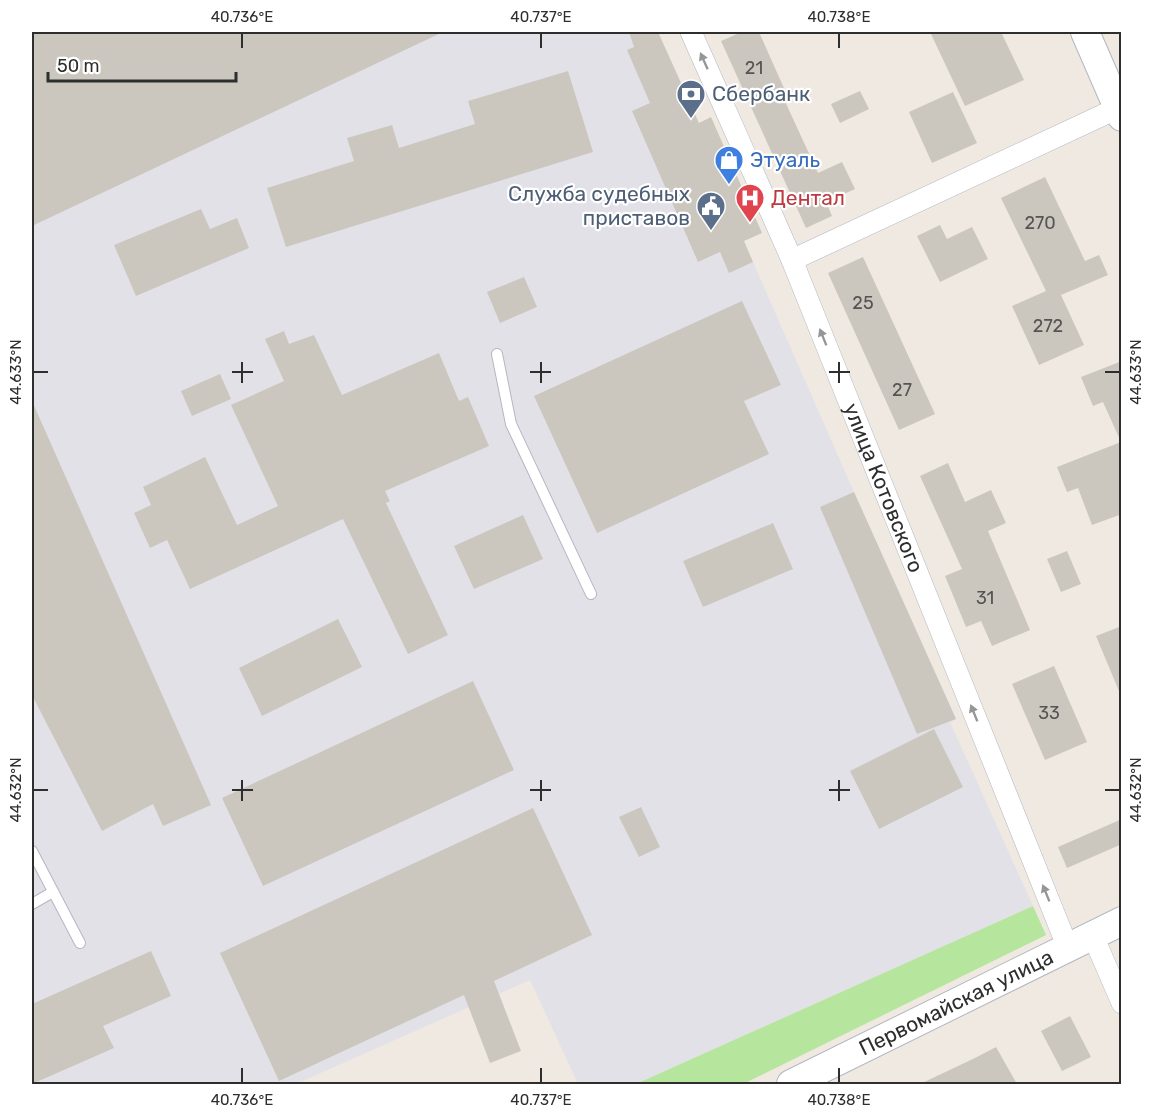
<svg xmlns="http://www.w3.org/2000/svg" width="1153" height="1116" font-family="Rubik,sans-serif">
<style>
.industrial{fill:#e3e1e8}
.green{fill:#b6e59e}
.building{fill:#cbc7bf}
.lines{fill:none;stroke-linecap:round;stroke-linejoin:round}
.lane-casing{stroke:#b4b7c1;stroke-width:12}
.street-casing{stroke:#b4b7c1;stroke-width:22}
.secondary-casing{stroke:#b4b7c1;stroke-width:30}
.lane{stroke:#fff;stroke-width:10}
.street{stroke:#fff;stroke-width:21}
.secondary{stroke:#fff;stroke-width:28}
.oneway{fill:#969696}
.ticks{fill:none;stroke:#2e2e2e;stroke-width:2}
.labels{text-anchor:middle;stroke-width:4.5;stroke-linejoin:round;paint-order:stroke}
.number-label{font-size:18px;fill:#555452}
.service-label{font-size:21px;fill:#4e5e75;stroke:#fff;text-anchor:start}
.shop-label{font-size:21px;fill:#366cbe;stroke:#fff;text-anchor:start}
.health-label{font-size:21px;fill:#be3a42;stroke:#fff;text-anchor:start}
.street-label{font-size:21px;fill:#2e2e2e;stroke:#fff}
.neatline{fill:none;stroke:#2e2e2e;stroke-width:2}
.ticks-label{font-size:15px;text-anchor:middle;fill:#2e2e2e}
</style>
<rect width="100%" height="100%" fill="#efe9e1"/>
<!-- industrial -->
<path class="industrial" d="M 32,32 L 631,32 L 631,34 L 636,32 L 658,32 L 684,89 L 633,111 L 698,262 L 720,252 L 730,272 L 753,262 L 854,492 L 956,719 L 950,722 L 1033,906 L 636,1084 L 578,1084 L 530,980 L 296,1084 L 32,1084 Z"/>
<!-- green -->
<path class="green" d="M 1033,906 L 1046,935 L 743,1084 L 636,1084 Z"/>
<!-- building -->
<g class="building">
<path d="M 32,32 L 443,32 L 32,226 Z"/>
<path d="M 629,32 L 658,32 L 699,123 L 711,117 L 762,233 L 744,241 L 753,262 L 729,273 L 720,252 L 698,262 L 632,111 L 650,103 L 627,50 L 634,47 Z"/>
<path d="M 742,32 L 759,32 L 787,95 L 783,97 L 818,173 L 842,162 L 855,189 L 826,202 L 832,216 L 806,228 L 721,41 Z"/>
<path d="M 930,32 L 1001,32 L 1024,80 L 965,106 Z"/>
<path d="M 568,71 L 593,152 L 286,247 L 267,188 L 354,161 L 347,138 L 392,125 L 399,148 L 475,124 L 468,101 Z"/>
<path d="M 860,91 L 869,109 L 840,123 L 831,104 Z"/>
<path d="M 953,92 L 977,143 L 932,163 L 909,112 Z"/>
<path d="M 1045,177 L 1085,261 L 1099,255 L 1108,275 L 1061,295 L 1084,345 L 1039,365 L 1012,306 L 1046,291 L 1001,198 Z"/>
<path d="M 201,209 L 210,229 L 237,218 L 249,248 L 136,296 L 114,245 Z"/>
<path d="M 940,225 L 947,239 L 972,227 L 988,259 L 940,282 L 917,236 Z"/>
<path d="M 863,257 L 935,414 L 899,430 L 828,273 Z"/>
<path d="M 524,277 L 537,307 L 500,323 L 487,292 Z"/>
<path d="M 742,301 L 781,385 L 744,401 L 769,454 L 597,533 L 534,396 Z"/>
<path d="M 284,331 L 289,344 L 314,335 L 342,395 L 439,353 L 459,401 L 468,397 L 489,446 L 385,491 L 390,501 L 386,503 L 448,635 L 408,654 L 343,519 L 190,589 L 167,540 L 150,548 L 134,513 L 151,505 L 143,487 L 205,457 L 237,525 L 278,506 L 231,405 L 284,381 L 265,339 Z"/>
<path d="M 1122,361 L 1122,514 L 1092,525 L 1078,488 L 1067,492 L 1057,467 L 1121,442 L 1103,402 L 1093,406 L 1081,377 Z"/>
<path d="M 220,374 L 231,399 L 192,416 L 181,391 Z"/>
<path d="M 32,401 L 211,805 L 163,826 L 153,804 L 102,831 L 32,695 Z"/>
<path d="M 948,463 L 965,502 L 991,490 L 1006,523 L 988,531 L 1030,630 L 992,646 L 981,621 L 966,627 L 945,576 L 962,569 L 920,476 Z"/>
<path d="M 854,492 L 956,719 L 917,734 L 820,507 Z"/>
<path d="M 523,515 L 543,559 L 474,589 L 454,546 Z"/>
<path d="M 773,523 L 793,569 L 703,607 L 683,561 Z"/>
<path d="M 1067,551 L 1081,584 L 1061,592 L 1047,559 Z"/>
<path d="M 338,619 L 362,667 L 262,716 L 239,668 Z"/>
<path d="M 1122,626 L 1122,696 L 1121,696 L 1096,636 Z"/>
<path d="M 1054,666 L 1087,742 L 1045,760 L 1012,684 Z"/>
<path d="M 473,681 L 514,770 L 263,886 L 222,798 Z"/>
<path d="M 934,729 L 963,787 L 879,829 L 850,771 Z"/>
<path d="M 641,807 L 660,847 L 639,857 L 619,817 Z"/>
<path d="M 533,808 L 592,935 L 494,981 L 521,1051 L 490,1063 L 464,995 L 279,1081 L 220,953 Z"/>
<path d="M 1122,819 L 1122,844 L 1067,868 L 1058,847 Z"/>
<path d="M 151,951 L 171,996 L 103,1026 L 114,1048 L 32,1084 L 32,1004 Z"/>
<path d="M 1070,1016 L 1091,1057 L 1062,1071 L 1041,1031 Z"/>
<path d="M 996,1047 L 1017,1084 L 920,1084 L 977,1057 Z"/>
</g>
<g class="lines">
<!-- lane casing -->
<g class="lane-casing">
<g id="lane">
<path d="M 497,354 L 511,424 L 591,594"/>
<path d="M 32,851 L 80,943"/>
<path d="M 32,904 L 53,892"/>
</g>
</g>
<!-- street casing -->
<g class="street-casing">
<g id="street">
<path id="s1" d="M 691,32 L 792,260 L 1068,948"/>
<path d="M 792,260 L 1118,108"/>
<path d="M 1093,936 L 1122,1003"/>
</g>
</g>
<!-- secondary casing -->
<g class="secondary-casing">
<g id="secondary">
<path d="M 1085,32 L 1122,117"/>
<path id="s2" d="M 791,1084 L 1122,921"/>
</g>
</g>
<!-- lane -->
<use href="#lane" class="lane"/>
<!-- street -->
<use href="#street" class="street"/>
<!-- secondary -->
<use href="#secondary" class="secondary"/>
</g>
<!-- one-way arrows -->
<defs><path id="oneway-solid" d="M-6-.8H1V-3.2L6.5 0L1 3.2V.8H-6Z" transform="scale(1.5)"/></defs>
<g class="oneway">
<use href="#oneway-solid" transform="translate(704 61) rotate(-114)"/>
<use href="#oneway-solid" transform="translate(823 337) rotate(-112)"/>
<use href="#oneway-solid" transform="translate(974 713) rotate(-112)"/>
<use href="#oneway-solid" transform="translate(1046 893) rotate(-112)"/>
</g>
<!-- ticks -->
<path class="ticks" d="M 242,33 L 242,48M 541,33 L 541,48M 839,33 L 839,48M 242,362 L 242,383M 541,362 L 541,383M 839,362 L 839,383M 33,372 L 48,372M 232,372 L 253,372M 530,372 L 551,372M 829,372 L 850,372M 1105,372 L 1120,372M 242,780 L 242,801M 541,780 L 541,801M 839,780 L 839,801M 33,790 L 48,790M 232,790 L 253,790M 530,790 L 551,790M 829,790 L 850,790M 1105,790 L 1120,790M 242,1068 L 242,1083M 541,1068 L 541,1083M 839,1068 L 839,1083"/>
<!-- icons -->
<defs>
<g id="bank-pin" transform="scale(1.5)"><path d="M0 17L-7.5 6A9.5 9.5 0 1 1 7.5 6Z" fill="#5c6f8a" stroke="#fff"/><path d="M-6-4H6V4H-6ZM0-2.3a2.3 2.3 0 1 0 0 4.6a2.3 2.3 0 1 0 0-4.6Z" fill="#fff"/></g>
<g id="shop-pin" transform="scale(1.5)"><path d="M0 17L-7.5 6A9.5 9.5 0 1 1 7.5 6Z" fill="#3f7fe0" stroke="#fff"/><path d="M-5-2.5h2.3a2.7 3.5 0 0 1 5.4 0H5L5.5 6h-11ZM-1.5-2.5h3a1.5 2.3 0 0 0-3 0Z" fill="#fff"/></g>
<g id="hospital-pin" transform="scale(1.5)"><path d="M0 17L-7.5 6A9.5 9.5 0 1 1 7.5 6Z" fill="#e0444e" stroke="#fff"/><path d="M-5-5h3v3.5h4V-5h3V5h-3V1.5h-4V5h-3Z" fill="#fff"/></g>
<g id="civic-pin" transform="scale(1.5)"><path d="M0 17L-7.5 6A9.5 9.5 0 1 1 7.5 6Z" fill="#5c6f8a" stroke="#fff"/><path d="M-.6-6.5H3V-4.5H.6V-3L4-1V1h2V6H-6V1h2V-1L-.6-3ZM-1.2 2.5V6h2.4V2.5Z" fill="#fff"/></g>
</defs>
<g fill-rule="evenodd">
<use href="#bank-pin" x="691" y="94"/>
<use href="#shop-pin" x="729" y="160"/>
<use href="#hospital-pin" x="750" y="198"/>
<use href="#civic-pin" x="711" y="206"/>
</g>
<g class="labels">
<!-- number labels -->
<g class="number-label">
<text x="754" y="74">21</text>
<text x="1040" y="229">270</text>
<text x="863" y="309">25</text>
<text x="1048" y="332">272</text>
<text x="902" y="396">27</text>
<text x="985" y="604">31</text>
<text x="1049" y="719">33</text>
</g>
<!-- service labels -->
<g class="service-label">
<text x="712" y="101">Сбербанк</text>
<text x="690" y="201" text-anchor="end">Служба судебных<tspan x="690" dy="24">приставов</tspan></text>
</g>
<!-- shop labels -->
<g class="shop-label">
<text x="750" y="167">Этуаль</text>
</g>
<!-- health labels -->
<g class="health-label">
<text x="771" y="205">Дентал</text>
</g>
<!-- street labels -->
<g class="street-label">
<text dy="7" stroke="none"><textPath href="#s1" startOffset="495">улица Котовского</textPath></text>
<text dy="7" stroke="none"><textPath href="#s2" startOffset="184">Первомайская улица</textPath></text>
</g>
</g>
<!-- border -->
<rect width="1153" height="1116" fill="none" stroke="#ffffff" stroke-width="66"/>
<!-- scale -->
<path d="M48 72v9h188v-9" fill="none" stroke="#2e2e2e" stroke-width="3"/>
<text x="57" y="72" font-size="18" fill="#2e2e2e" stroke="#ffffff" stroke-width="4.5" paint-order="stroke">50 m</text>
<rect x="33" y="33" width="1087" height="1050" class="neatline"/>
<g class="ticks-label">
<text x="242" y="22">40.736°E</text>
<text x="541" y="22">40.737°E</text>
<text x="839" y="22">40.738°E</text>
<text transform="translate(16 372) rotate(-90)" y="5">44.633°N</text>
<text transform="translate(1136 372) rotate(-90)" y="5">44.633°N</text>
<text transform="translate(16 790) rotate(-90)" y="5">44.632°N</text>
<text transform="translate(1136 790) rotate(-90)" y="5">44.632°N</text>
<text x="242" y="1105">40.736°E</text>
<text x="541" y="1105">40.737°E</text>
<text x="839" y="1105">40.738°E</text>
</g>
</svg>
